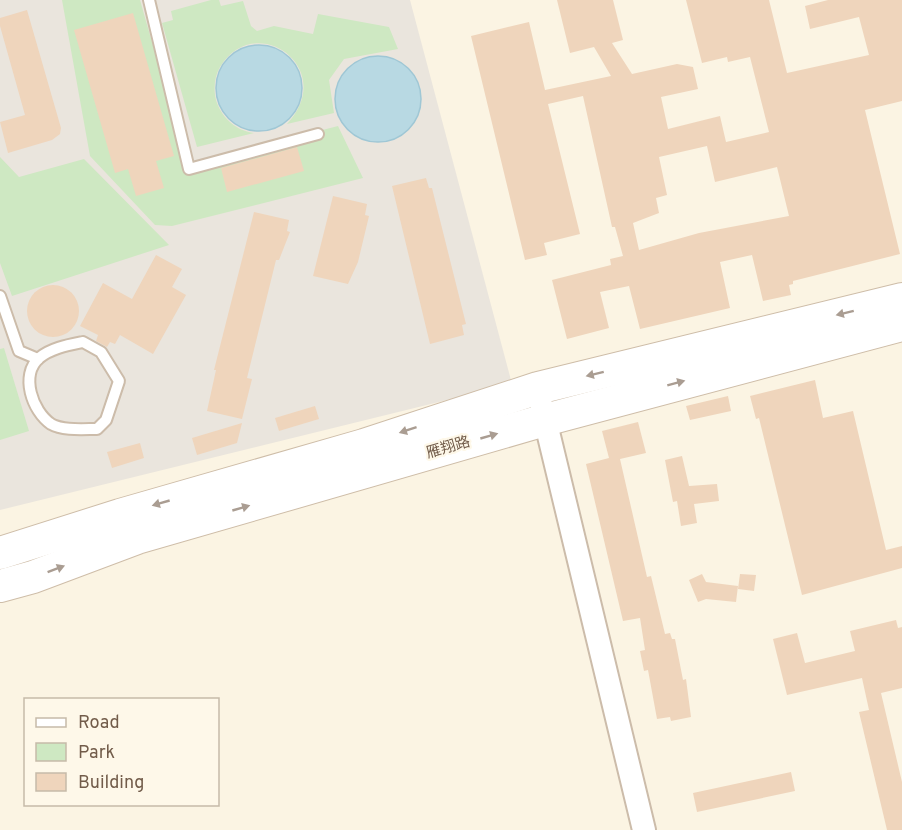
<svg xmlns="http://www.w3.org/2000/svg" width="902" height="830" font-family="Overpass,'Noto Sans SC',sans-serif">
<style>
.industrial{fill:#eae5dd}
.green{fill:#cee8c2}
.water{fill:#b8d9e3;stroke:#9fc7d5;stroke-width:1.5}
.building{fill:#efd5bc;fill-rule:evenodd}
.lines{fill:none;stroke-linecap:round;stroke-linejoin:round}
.service-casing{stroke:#ccbcaa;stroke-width:14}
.minor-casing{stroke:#ccbcaa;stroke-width:26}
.secondary-casing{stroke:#cebda8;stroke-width:34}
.service{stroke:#fff;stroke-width:10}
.minor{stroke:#fff;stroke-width:22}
.secondary{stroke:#fff;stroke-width:32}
.oneway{fill:#aa9d92}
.labels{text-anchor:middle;stroke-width:4.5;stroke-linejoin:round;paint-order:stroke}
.street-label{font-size:15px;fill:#725c4a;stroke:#fef8e9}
</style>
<rect width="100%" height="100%" fill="#fbf4e3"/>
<!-- industrial -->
<path class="industrial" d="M 0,0 L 410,0 L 512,384 L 0,510 Z"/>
<!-- green -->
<g class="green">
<path d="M 62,0 L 140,0 L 187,165 L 338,126 L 363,178 L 172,226 L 155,225 L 90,156 Z"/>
<path d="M 211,0 L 219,0 L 221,6 L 243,1 L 251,26 L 257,31 L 274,26 L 313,34 L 318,14 L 389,27 L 398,49 L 344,59 L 329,80 L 334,113 L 287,124 C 339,68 255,9 220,67 C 214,77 213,92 217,103 C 223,119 237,131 254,133 L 197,147 L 162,23 L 173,20 L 171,11 Z"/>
<path d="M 0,157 L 19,177 L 84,159 L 169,245 L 12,296 L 0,263 Z"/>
<path d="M 4,348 L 29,431 L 0,440 L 0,349 Z"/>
</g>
<!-- water -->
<g class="water">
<circle cx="259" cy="88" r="43"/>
<circle cx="378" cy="99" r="43"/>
</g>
<!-- building -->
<g class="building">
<path d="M 557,0 L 613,0 L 623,40 L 612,43 L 632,74 L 677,64 L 693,67 L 698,89 L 661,97 L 668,129 L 720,116 L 726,142 L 769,132 L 750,57 L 728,62 L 727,57 L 702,63 L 686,0 L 769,0 L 787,73 L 869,55 L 859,17 L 810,29 L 805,6 L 828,0 L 902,0 L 902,101 L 865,110 L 900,254 L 793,281 L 793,284 L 789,285 L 791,295 L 763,301 L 752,255 L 720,262 L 730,308 L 640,329 L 629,286 L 600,292 L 609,328 L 567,339 L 552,280 L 611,265 L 610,259 L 623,256 L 615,227 L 612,227 L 583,96 L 548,104 L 580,234 L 544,243 L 547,255 L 525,260 L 471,36 L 529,22 L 545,90 L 611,76 L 594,47 L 570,53 ZM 707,146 L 715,182 L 777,167 L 789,216 L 699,233 L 639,250 L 633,223 L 659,213 L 656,198 L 667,195 L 659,157 Z"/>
<path d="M 27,10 L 61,128 L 60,134 L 52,140 L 8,153 L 0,122 L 25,115 L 0,26 L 0,18 Z"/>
<path d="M 133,13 L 174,156 L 156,161 L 164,188 L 136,196 L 128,169 L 115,173 L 74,30 Z"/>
<path d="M 297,147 L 304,171 L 227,192 L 221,168 Z"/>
<path d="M 426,178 L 429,188 L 432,188 L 466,324 L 462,325 L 464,335 L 430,344 L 392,186 Z"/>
<path d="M 333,196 L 367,204 L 365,215 L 369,216 L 358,262 L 348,284 L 313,276 Z"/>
<path d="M 254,212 L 289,220 L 287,231 L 290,232 L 279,260 L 276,260 L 247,378 L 252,379 L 242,419 L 207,411 L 216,370 L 214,370 Z"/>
<path d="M 156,255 L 182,269 L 172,287 L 186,295 L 153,354 L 120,335 L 115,344 L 110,342 L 107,347 L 96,341 L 98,335 L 80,326 L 103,283 L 132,299 Z"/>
<circle cx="53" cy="311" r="26"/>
<path d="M 815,380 L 823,418 L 853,411 L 886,550 L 902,546 L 902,568 L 802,595 L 759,418 L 756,419 L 750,396 Z"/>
<path d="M 728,396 L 731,411 L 690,420 L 686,406 Z"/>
<path d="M 315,406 L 319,419 L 279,431 L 275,418 Z"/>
<path d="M 638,422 L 646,453 L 620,459 L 647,577 L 651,576 L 665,634 L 670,633 L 672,639 L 675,639 L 683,680 L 686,679 L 691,717 L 671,721 L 670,717 L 657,719 L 648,670 L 644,671 L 640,651 L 645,650 L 640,618 L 623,621 L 586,464 L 609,458 L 602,431 Z"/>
<path d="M 242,423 L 237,443 L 197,455 L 192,438 Z"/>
<path d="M 140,443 L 144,458 L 112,468 L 107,452 Z"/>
<path d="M 682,456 L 689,486 L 717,484 L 719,501 L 694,504 L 697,523 L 681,526 L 677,501 L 673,502 L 665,460 Z"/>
<path d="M 702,574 L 706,582 L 738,586 L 736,602 L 706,599 L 698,602 L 689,580 Z"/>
<path d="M 740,574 L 756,575 L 754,591 L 738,589 Z"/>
<path d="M 896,620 L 898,628 L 902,627 L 902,688 L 881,693 L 902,782 L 902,830 L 887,830 L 859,712 L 869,710 L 862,678 L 787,695 L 773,639 L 797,633 L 805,663 L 855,651 L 850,631 Z"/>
<path d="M 791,772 L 795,791 L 697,812 L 693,793 Z"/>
</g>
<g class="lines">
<!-- service casing -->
<g class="service-casing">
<g id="service">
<path d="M 149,0 L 189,169 L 318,134"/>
<path d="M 0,296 L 19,351 L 38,359"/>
<path d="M 83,342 L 101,352 L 119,381 L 106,420 L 97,429 C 84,429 63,431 51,424 C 32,411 20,375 39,358 C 51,348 68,345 83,342 Z"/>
</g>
</g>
<!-- minor casing -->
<g class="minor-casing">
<path id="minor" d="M 542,407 L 644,830"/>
</g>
<!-- secondary casing -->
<g class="secondary-casing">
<g id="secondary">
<path d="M 0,553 L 120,515 L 364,445 L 538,388 L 902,299"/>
<path d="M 0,586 L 33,577 L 137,538 L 545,420 L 902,325"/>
</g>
</g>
<!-- service -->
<use href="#service" class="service"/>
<!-- minor -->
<use href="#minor" class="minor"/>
<!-- secondary -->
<use href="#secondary" class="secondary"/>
</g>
<!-- one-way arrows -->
<defs><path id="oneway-solid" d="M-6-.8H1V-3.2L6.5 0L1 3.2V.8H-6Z" transform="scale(1.5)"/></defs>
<g class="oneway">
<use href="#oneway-solid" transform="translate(845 313) rotate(166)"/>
<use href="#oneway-solid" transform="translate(595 374) rotate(166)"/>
<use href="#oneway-solid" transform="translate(676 383) rotate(-15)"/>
<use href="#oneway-solid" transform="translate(408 430) rotate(162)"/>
<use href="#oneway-solid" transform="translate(489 436) rotate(-16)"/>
<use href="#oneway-solid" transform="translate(161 503) rotate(164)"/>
<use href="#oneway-solid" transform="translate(241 508) rotate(-16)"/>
<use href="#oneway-solid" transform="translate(56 569) rotate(-21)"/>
</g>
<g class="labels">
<!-- street labels -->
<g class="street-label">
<text transform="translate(448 447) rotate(-16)" y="5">雁翔路</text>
</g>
</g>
<!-- legend -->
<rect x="24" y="698" width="195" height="108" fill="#fef8e9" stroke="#c6baa9" stroke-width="1.5"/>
<rect x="36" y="718" width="30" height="9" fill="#ffffff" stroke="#c6baa9" stroke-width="1.5"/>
<text x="78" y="728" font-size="18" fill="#725c4a">Road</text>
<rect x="36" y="743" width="30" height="18" fill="#cee8c2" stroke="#c6baa9" stroke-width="1.5"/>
<text x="78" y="758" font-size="18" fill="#725c4a">Park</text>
<rect x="36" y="773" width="30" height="18" fill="#efd5bc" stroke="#c6baa9" stroke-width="1.5"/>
<text x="78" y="788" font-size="18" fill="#725c4a">Building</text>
</svg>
